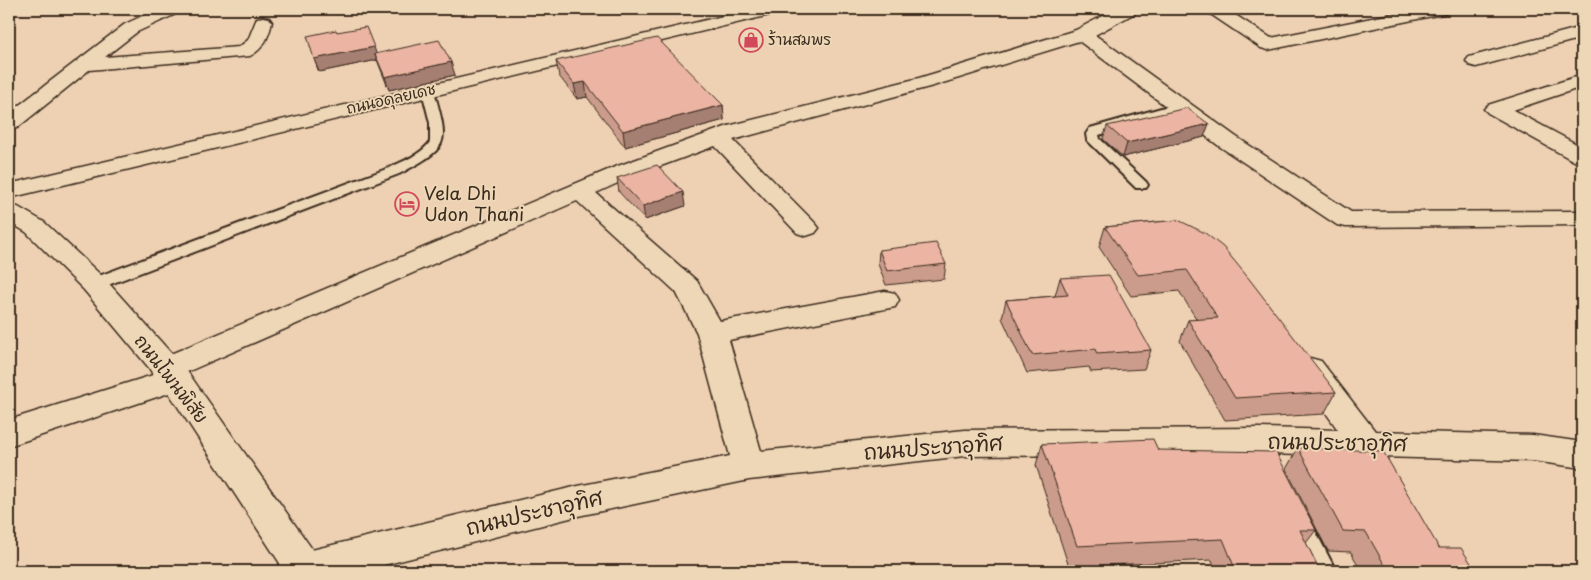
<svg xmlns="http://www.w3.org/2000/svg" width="1591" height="580" font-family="'Playpen Sans','Playpen Sans Thai',sans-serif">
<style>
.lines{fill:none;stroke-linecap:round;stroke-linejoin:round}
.service-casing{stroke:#3b2a1e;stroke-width:4}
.minor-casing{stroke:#3b2a1e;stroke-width:3}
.tertiary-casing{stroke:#3b2a1e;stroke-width:3}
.service{fill:#edd7b6;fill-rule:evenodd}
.minor{fill:#edd7b6;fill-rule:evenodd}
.tertiary{fill:#edd7b6;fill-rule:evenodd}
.wall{fill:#cb9c8c;stroke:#3b2a1e}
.shaded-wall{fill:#a57f72;stroke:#3b2a1e}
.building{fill:#ecb5a3;stroke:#3b2a1e}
.labels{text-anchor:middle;stroke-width:4;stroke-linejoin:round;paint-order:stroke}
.far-poi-label{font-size:15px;fill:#3b2a1e;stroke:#edd7b6;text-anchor:start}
.far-street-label{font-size:15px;fill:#3b2a1e;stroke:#edd7b6}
.poi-label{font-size:18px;fill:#3b2a1e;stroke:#edd7b6;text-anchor:start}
.street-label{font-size:18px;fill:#3b2a1e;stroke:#edd7b6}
.near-street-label{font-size:21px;fill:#3b2a1e;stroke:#edd7b6}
</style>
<rect width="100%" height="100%" fill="#eed1b3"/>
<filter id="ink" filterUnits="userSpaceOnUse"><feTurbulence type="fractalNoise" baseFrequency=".02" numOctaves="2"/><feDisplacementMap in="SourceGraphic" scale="10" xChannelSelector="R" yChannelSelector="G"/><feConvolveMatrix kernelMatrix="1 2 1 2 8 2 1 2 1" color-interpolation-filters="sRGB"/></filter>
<g filter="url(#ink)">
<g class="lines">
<!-- service casing -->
<g class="service-casing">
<g id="service">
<path d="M 428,87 L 434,91 C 449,145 450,147 399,174 L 100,288 L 94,289 L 88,288 L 86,284 L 88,280 L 389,168 C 403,161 421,155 430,142 L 430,123 L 422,91 Z"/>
<path d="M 1179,103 L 1183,104 L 1185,107 L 1183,110 L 1099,135 L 1100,139 L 1146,182 L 1148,185 L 1146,188 L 1136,188 L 1087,140 L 1086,134 L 1090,128 Z"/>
<path d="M 1300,512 L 1307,515 L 1336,571 L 1314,571 L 1289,521 L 1293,515 Z"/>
</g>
</g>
<!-- minor casing -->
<g class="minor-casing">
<g id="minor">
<path d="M 158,9 L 181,9 L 178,13 L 137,32 L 105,57 L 239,47 L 248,40 L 257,18 L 263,17 L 269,18 L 272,22 C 269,36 264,49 250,56 L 89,70 L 17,128 L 9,129 L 9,113 L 125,24 Z"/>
<path d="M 753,9 L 783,9 L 780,13 L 774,14 L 9,198 L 9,184 Z"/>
<path d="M 1116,9 L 1138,9 L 1135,13 L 1095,35 L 1235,136 L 1351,212 L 1582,211 L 1582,225 L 1346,227 L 1337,225 L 1219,146 L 1079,41 L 933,86 L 733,140 L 815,223 L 819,228 L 815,233 L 806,236 L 797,233 L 715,146 L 631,177 L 596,193 L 697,281 L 720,321 L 885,291 L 895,293 L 899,300 L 895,307 L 729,340 L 761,451 L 965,430 L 1260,428 L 1338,430 L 1295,369 L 1299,361 L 1310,358 L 1321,361 L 1375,431 L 1533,435 L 1582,442 L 1582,468 L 1533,461 L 1260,454 L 965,456 L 749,480 L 578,516 L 360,571 L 276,571 L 282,559 L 295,554 L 578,486 L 730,456 L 697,333 L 676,292 L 577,201 L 187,372 L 191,379 L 187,387 L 9,446 L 9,420 L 153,375 L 150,369 L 154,361 L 615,167 L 728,126 L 919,78 L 1076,30 Z"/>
<path d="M 1206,9 L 1226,9 L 1271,38 L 1417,9 L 1451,9 L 1448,13 L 1442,14 L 1268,50 L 1261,48 L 1209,13 Z"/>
<path d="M 1582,27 L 1582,38 L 1476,67 L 1469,65 L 1466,61 L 1469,57 Z"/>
<path d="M 1582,75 L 1582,87 L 1513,110 L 1582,147 L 1582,163 L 1574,161 L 1488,113 L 1484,109 L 1488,105 Z"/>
</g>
</g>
<!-- tertiary casing -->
<g class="tertiary-casing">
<path id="tertiary" d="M 9,205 L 18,207 L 44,222 L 104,278 L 187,371 L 319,559 L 325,571 L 285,571 L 165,387 L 84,290 L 26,232 L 9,222 Z"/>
</g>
<!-- service -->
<use href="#service" class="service"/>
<!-- minor -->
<use href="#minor" class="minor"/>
<!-- tertiary -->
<use href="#tertiary" class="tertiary"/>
</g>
<!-- wall -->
<g class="wall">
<path d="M 337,32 L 376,54 L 455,75 L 389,90 L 377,60 L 319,72 L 314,59 Z"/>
<path d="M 556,61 L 723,105 L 724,120 L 625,147 L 587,97 L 577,99 L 559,76 Z"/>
<path d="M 1107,126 L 1204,137 L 1123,157 L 1103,139 Z"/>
<path d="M 617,178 L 685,206 L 645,220 L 619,192 Z"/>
<path d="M 1178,220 L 1336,392 L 1324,414 L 1225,420 L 1180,341 L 1188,320 L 1197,320 L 1179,291 L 1131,296 L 1099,247 L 1105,227 Z"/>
<path d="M 879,250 L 946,264 L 944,279 L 886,285 L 878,264 Z"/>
<path d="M 1060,278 L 1151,350 L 1144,369 L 1091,372 L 1089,367 L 1027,373 L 1002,318 L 1006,300 L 1055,296 Z"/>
<path d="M 1042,444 L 1158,450 L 1316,530 L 1306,543 L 1320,571 L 1216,571 L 1212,560 L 1069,567 L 1036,465 Z"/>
<path d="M 1298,448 L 1439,548 L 1476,571 L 1361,571 L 1351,552 L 1328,551 L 1286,469 Z"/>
</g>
<!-- shaded-wall -->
<g class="shaded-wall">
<path d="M 374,47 L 378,59 L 375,54 L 377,60 L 319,72 L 314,59 Z"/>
<path d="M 451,62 L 455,75 L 389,90 L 385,77 Z"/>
<path d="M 585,82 L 587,97 L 577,99 L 574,84 Z"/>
<path d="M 723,105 L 724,120 L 625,147 L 623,131 Z"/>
<path d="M 1209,124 L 1204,137 L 1123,157 L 1127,143 Z"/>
<path d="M 683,192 L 685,206 L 645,220 L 643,206 Z"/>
</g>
<!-- building -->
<g class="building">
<path d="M 366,27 L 374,47 L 314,59 L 307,36 L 336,30 L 337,32 Z"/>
<path d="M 657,38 L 723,105 L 623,131 L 585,82 L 574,84 L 556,61 Z"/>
<path d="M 439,40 L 451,62 L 385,77 L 375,54 Z"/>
<path d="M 1187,108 L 1209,124 L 1127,143 L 1107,126 Z"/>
<path d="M 657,165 L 683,192 L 643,206 L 617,178 Z"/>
<path d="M 1178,220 L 1205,233 L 1223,247 L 1250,280 L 1336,392 L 1235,398 L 1188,320 L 1218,318 L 1187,270 L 1138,275 L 1105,227 Z"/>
<path d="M 936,243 L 946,264 L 887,271 L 879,250 Z"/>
<path d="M 1109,275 L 1151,350 L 1097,354 L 1095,349 L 1032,355 L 1006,300 L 1068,295 L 1060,278 Z"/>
<path d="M 1153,439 L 1158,450 L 1276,452 L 1316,530 L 1300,530 L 1320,571 L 1236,571 L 1223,539 L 1077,546 L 1042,444 Z"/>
<path d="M 1298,448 L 1383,451 L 1439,548 L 1461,548 L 1476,571 L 1388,571 L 1366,532 L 1343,531 Z"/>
</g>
</g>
<!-- icons -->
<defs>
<g id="shop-ring" transform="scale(1.25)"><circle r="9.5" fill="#edd7b6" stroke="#d1495b" stroke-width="1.5"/><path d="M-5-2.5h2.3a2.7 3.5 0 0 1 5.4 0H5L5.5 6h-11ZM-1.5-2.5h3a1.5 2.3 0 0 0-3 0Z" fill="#d1495b"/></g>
<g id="hotel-ring" transform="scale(1.25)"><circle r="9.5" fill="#edd7b6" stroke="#d1495b" stroke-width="1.5"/><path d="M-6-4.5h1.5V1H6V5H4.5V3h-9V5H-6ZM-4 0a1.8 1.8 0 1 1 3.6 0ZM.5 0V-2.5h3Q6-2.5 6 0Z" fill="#d1495b"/></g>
</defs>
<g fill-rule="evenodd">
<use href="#shop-ring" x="751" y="40"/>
<use href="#hotel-ring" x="407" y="204"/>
</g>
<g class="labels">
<!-- far-poi labels -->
<g class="far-poi-label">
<text x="768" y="45">ร้านสมพร</text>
</g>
<!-- far-street labels -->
<g class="far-street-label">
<text transform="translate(391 99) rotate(-13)" y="5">ถนนอดุลยเดช</text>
</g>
<!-- poi labels -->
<g class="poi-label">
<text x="424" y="200">Vela Dhi<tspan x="424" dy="21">Udon Thani</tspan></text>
</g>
<!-- street labels -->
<g class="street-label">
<text transform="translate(171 379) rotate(52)" y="6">ถนนโพนพิสัย</text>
</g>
<!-- near-street labels -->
<g class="near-street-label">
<text transform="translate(1337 443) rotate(1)" y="7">ถนนประชาอุทิศ</text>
<text transform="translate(933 448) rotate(-4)" y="7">ถนนประชาอุทิศ</text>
<text transform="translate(534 513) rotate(-13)" y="7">ถนนประชาอุทิศ</text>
</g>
</g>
<!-- margin -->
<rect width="1591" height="580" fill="none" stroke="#edd7b6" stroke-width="30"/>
<rect x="15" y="15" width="1561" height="550" fill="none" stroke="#3b2a1e" stroke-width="2" filter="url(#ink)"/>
</svg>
